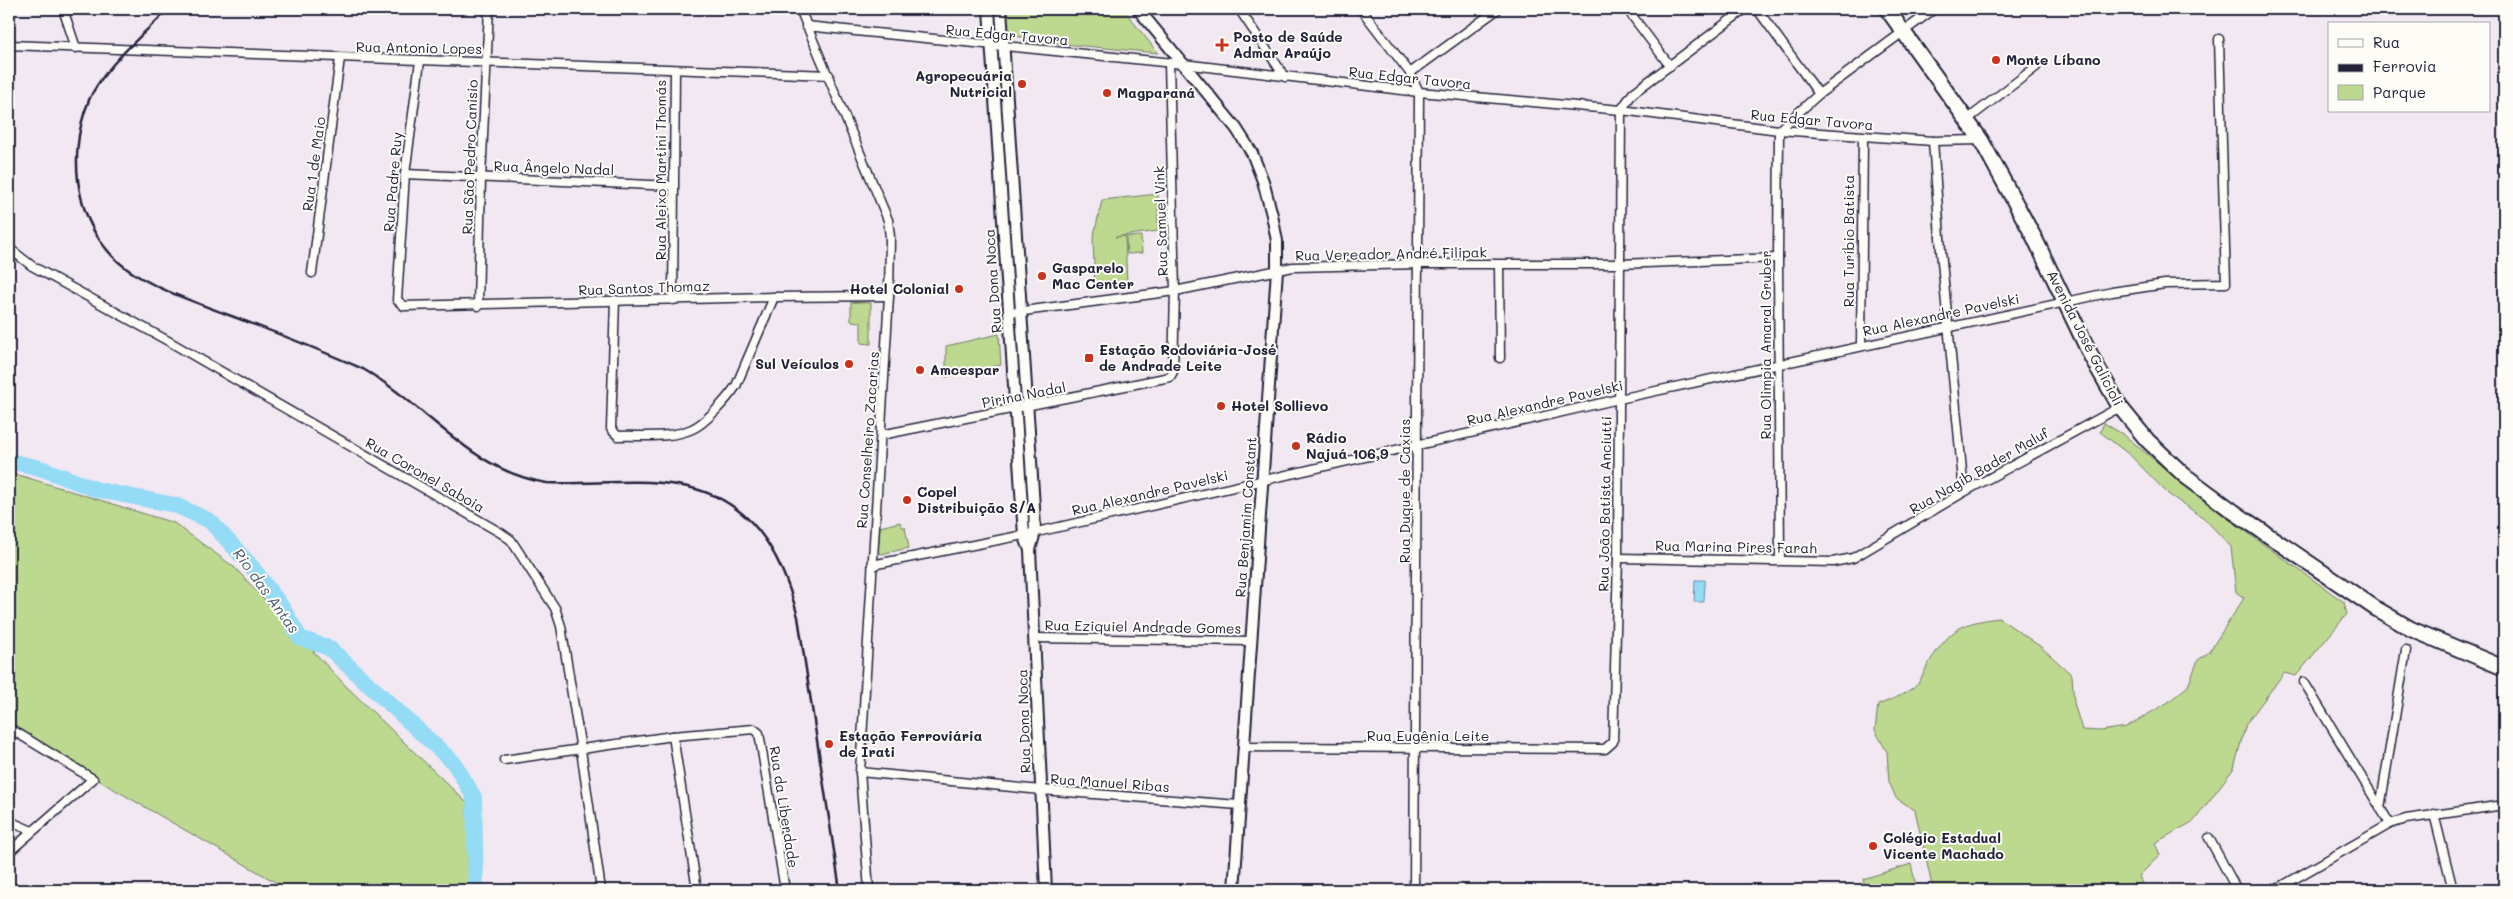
<svg xmlns="http://www.w3.org/2000/svg" width="2513" height="899" font-family="Mali,sans-serif">
<style>
.green{fill:#bdd88f;stroke:#707d65}
.water{fill:#94dbf6;stroke:#6691ab}
.lines{fill:none;stroke-linecap:round;stroke-linejoin:round}
.river{stroke:#94dbf6;stroke-width:16}
.street-casing{stroke:#22223b;stroke-width:11}
.secondary-casing{stroke:#22223b;stroke-width:14}
.highway-casing{stroke:#22223b;stroke-width:18}
.street{stroke:#fdfcf7;stroke-width:8}
.secondary{stroke:#fdfcf7;stroke-width:10}
.highway{stroke:#fdfcf7;stroke-width:14}
.rail{stroke:#22223b;stroke-width:2.5}
.poi-dot{fill:#c8321e;stroke:#fdfcf7;stroke-width:2}
.labels{text-anchor:middle;stroke-width:4;stroke-linejoin:round;paint-order:stroke}
.street-label{font-size:14px;fill:#22223b;stroke:#fdfcf7}
.poi-label{font-size:14px;font-weight:bold;fill:#22223b;stroke:#fdfcf7;text-anchor:start}
.water-label{font-size:15px;font-style:italic;fill:#445a73;stroke:#fdfcf7}
</style>
<rect width="100%" height="100%" fill="#f2e8f2"/>
<filter id="ink" filterUnits="userSpaceOnUse"><feTurbulence type="fractalNoise" baseFrequency=".02" numOctaves="2"/><feDisplacementMap in="SourceGraphic" scale="10" xChannelSelector="R" yChannelSelector="G"/><feConvolveMatrix kernelMatrix="1 2 1 2 8 2 1 2 1" color-interpolation-filters="sRGB"/></filter>
<g filter="url(#ink)">
<!-- green -->
<g class="green">
<path d="M 1007,9 L 1123,9 L 1158,53 L 1063,44 L 1009,35 Z"/>
<path d="M 1158,194 L 1158,231 L 1115,237 L 1125,236 L 1127,284 L 1095,289 L 1093,239 L 1102,200 Z"/>
<path d="M 1141,236 L 1142,253 L 1127,254 L 1126,237 Z"/>
<path d="M 851,302 L 871,303 L 871,344 L 861,343 L 861,322 L 851,321 Z"/>
<path d="M 999,334 L 1001,365 L 946,377 L 946,346 Z"/>
<path d="M 2104,423 L 2124,435 L 2209,505 L 2344,602 L 2347,614 L 2296,676 L 2284,673 L 2246,724 L 2234,768 L 2194,821 L 2155,843 L 2160,855 L 2139,876 L 2145,890 L 1933,890 L 1915,810 L 1896,798 L 1889,782 L 1887,752 L 1875,730 L 1878,705 C 1892,699 1908,694 1919,682 C 1923,676 1926,667 1930,661 C 1952,628 1960,623 1999,618 L 2041,647 L 2072,675 L 2074,703 L 2082,730 L 2101,731 L 2126,727 L 2167,703 L 2188,686 L 2198,660 L 2209,652 L 2244,598 L 2236,592 L 2231,547 L 2204,518 L 2168,494 L 2131,456 L 2100,432 Z"/>
<path d="M 9,472 L 174,523 L 234,567 L 345,685 L 467,803 L 469,890 L 285,890 L 284,887 L 91,776 L 9,721 Z"/>
<path d="M 900,522 L 902,527 L 905,527 L 909,548 L 881,554 L 878,551 L 880,527 Z"/>
<path d="M 1911,864 L 1917,890 L 1866,890 L 1863,879 Z"/>
</g>
<!-- water -->
<path class="water" d="M 1695,580 L 1705,580 L 1704,602 L 1694,602 Z"/>
<g class="lines">
<!-- river -->
<path class="river" d="M 9,461 L 40,468 L 98,490 L 175,505 L 210,521 L 252,567 L 282,607 L 300,638 L 329,648 L 454,763 L 474,797 L 476,890"/>
<!-- street casing -->
<g class="street-casing">
<g id="street">
<path d="M 63,9 L 76,48"/>
<path d="M 800,9 L 888,220 L 890,237 L 889,296 L 860,772 L 869,890"/>
<path d="M 1239,9 L 1285,77"/>
<path d="M 1361,9 L 1410,73"/>
<path d="M 1627,9 L 1670,66"/>
<path d="M 1757,9 L 1819,94"/>
<path d="M 806,26 L 1183,64 L 1419,92 L 1621,110 L 1779,130 L 1933,141 L 1981,140"/>
<path d="M 9,45 L 829,75"/>
<path d="M 420,61 L 405,174 L 397,300 L 404,306 L 774,297 L 889,296"/>
<path d="M 1968,119 L 2036,67"/>
<path d="M 1933,141 L 1941,251 L 1964,492"/>
<path d="M 405,174 L 673,186"/>
<path d="M 9,248 L 32,266 L 170,342 L 501,533 L 511,540 L 555,608 L 561,626 L 581,750 L 601,890"/>
<path d="M 1499,265 L 1500,358"/>
<path d="M 312,273 L 340,58"/>
<path d="M 615,300 L 611,429 L 618,436 C 642,435 670,439 692,429 C 706,423 727,399 736,386 L 774,297"/>
<path d="M 673,300 L 675,70"/>
<path d="M 478,306 L 481,178 L 489,9"/>
<path d="M 1016,312 L 1175,291 L 1293,267 L 1419,264 L 1619,264 L 1778,258"/>
<path d="M 1861,345 L 1863,138"/>
<path d="M 881,435 L 1170,377 L 1173,372 L 1175,291 L 1169,63"/>
<path d="M 1618,558 L 1833,562 L 1853,558 L 1964,492 L 2120,407"/>
<path d="M 1780,560 L 1778,258 L 1779,130 L 1819,94 L 1934,9"/>
<path d="M 872,565 L 1024,535 L 1619,399 L 2112,292 L 2165,284 L 2226,283 L 2219,39"/>
<path d="M 1035,638 L 1251,641"/>
<path d="M 2304,682 L 2390,824"/>
<path d="M 9,728 L 93,779 L 9,852"/>
<path d="M 673,736 L 697,890"/>
<path d="M 1245,747 L 1605,749 L 1613,742 L 1618,558 L 1621,110 L 1633,93 L 1745,9"/>
<path d="M 504,760 L 673,736 L 754,729 L 759,733 L 785,890"/>
<path d="M 860,772 L 1041,790 L 1239,805"/>
<path d="M 2380,808 L 2406,650"/>
<path d="M 2434,814 L 2453,890"/>
<path d="M 9,821 L 32,831"/>
<path d="M 2209,838 L 2237,890"/>
<path d="M 9,888 L 18,890"/>
<path d="M 1414,890 L 1419,92 L 1410,73 L 1498,9"/>
<path d="M 2275,890 L 2390,824 L 2406,819 L 2504,805"/>
</g>
</g>
<!-- secondary casing -->
<g class="secondary-casing">
<g id="secondary">
<path d="M 989,9 L 1022,506 L 1024,535 L 1030,550 L 1046,890"/>
<path d="M 1001,9 L 1034,507 L 1035,532 L 1030,550"/>
<path d="M 1138,9 L 1236,128 L 1252,153 L 1263,181 L 1272,215 L 1277,241 L 1277,270 L 1234,890"/>
</g>
</g>
<!-- highway casing -->
<g class="highway-casing">
<path id="highway" d="M 1887,9 L 1981,140 L 2035,239 L 2092,358 L 2120,407 L 2147,440 L 2184,475 L 2234,512 L 2375,608 L 2411,629 L 2504,668"/>
</g>
<!-- street -->
<use href="#street" class="street"/>
<!-- secondary -->
<use href="#secondary" class="secondary"/>
<!-- highway -->
<use href="#highway" class="highway"/>
<!-- rail -->
<path class="rail" d="M 169,9 C 144,33 103,68 89,100 C 64,161 77,239 136,275 C 164,292 195,302 226,314 C 272,331 318,349 363,369 C 428,406 470,471 547,483 C 590,485 635,478 677,485 C 751,496 781,552 798,617 L 840,890"/>
</g>
</g>
<!-- markers -->
<g class="poi-dot">
<path d="M1219.5 37.5h5v5h5v5h-5v5h-5v-5h-5v-5h5z"/>
<circle cx="1996" cy="60" r="5"/>
<circle cx="1022" cy="84" r="5"/>
<circle cx="1107" cy="93" r="5"/>
<circle cx="1042" cy="276" r="5"/>
<circle cx="959" cy="289" r="5"/>
<rect x="1084" y="353" width="10" height="10" rx="2.5"/>
<circle cx="849" cy="364" r="5"/>
<circle cx="920" cy="370" r="5"/>
<circle cx="1221" cy="406" r="5"/>
<circle cx="1296" cy="446" r="5"/>
<circle cx="907" cy="500" r="5"/>
<circle cx="829" cy="744" r="5"/>
<circle cx="1873" cy="846" r="5"/>
</g>
<g class="labels">
<!-- street labels -->
<g class="street-label">
<text transform="translate(1007 35) rotate(5)" y="5">Rua Edgar Tavora</text>
<text transform="translate(419 48) rotate(1)" y="5">Rua Antonio Lopes</text>
<text transform="translate(1410 78) rotate(6)" y="5">Rua Edgar Tavora</text>
<text transform="translate(1812 120) rotate(5)" y="5">Rua Edgar Tavora</text>
<text transform="translate(470 157) rotate(-88)" y="5">Rua São Pedro Canisio</text>
<text transform="translate(314 164) rotate(-82)" y="5">Rua 1 de Maio</text>
<text transform="translate(554 168) rotate(2)" y="5">Rua Ângelo Nadal</text>
<text transform="translate(661 170) rotate(-90)" y="5">Rua Aleixo Martini Thomás</text>
<text transform="translate(393 182) rotate(-85)" y="5">Rua Padre Ruy</text>
<text transform="translate(1161 221) rotate(-92)" y="5">Rua Samuel Vink</text>
<text transform="translate(1849 241) rotate(-90)" y="5">Rua Turíbio Batista</text>
<text transform="translate(1391 254) rotate(-1)" y="5">Rua Vereador André Filipak</text>
<text transform="translate(993 281) rotate(-94)" y="5">Rua Dona Noca</text>
<text transform="translate(644 288) rotate(-2)" y="5">Rua Santos Thomaz</text>
<text transform="translate(1941 315) rotate(-12)" y="5">Rua Alexandre Pavelski</text>
<text transform="translate(2085 338) rotate(63)" y="5">Avenida José Galicioli</text>
<text transform="translate(1766 345) rotate(-90)" y="5">Rua Olimpia Amaral Gruber</text>
<text transform="translate(1024 395) rotate(-11)" y="5">Pirina Nadal</text>
<text transform="translate(1545 403) rotate(-13)" y="5">Rua Alexandre Pavelski</text>
<text transform="translate(868 440) rotate(-86)" y="5">Rua Conselheiro Zacarias</text>
<text transform="translate(1979 471) rotate(-30)" y="5">Rua Nagib Bader Maluf</text>
<text transform="translate(425 475) rotate(30)" y="5">Rua Coronel Saboia</text>
<text transform="translate(1405 491) rotate(-90)" y="5">Rua Duque de Caxias</text>
<text transform="translate(1150 493) rotate(-13)" y="5">Rua Alexandre Pavelski</text>
<text transform="translate(1605 504) rotate(-89)" y="5">Rua João Batista Anciutti</text>
<text transform="translate(1246 517) rotate(-86)" y="5">Rua Benjamim Constant</text>
<text transform="translate(1736 547) rotate(1)" y="5">Rua Marina Pires Farah</text>
<text transform="translate(1143 627) rotate(1)" y="5">Rua Eziquiel Andrade Gomes</text>
<text transform="translate(1024 721) rotate(-92)" y="5">Rua Dona Noca</text>
<text x="1428" y="741">Rua Eugênia Leite</text>
<text transform="translate(1110 783) rotate(4)" y="5">Rua Manuel Ribas</text>
<text transform="translate(784 807) rotate(81)" y="5">Rua da Liberdade</text>
</g>
<!-- poi labels -->
<g class="poi-label">
<text x="1233" y="42">Posto de Saúde<tspan x="1233" dy="16">Admar Araújo</tspan></text>
<text x="2006" y="65">Monte Líbano</text>
<text x="1012" y="81" text-anchor="end">Agropecuária<tspan x="1012" dy="16">Nutricial</tspan></text>
<text x="1117" y="98">Magparaná</text>
<text x="1052" y="273">Gasparelo<tspan x="1052" dy="16">Mac Center</tspan></text>
<text x="949" y="294" text-anchor="end">Hotel Colonial</text>
<text x="1099" y="355">Estação Rodoviária-José<tspan x="1099" dy="16">de Andrade Leite</tspan></text>
<text x="839" y="369" text-anchor="end">Sul Veículos</text>
<text x="930" y="375">Amcespar</text>
<text x="1231" y="411">Hotel Sollievo</text>
<text x="1306" y="443">Rádio<tspan x="1306" dy="16">Najuá 106,9</tspan></text>
<text x="917" y="497">Copel<tspan x="917" dy="16">Distribuição S/A</tspan></text>
<text x="839" y="741">Estação Ferroviária<tspan x="839" dy="16">de Irati</tspan></text>
<text x="1883" y="843">Colégio Estadual<tspan x="1883" dy="16">Vicente Machado</tspan></text>
</g>
<!-- water labels -->
<g class="water-label">
<text transform="translate(266 591) rotate(54)" y="5">Rio das Antas</text>
</g>
</g>
<!-- margin -->
<rect width="2513" height="899" fill="none" stroke="#fdfcf7" stroke-width="30"/>
<rect x="15" y="15" width="2483" height="869" fill="none" stroke="#22223b" stroke-width="2" filter="url(#ink)"/>
<!-- legend -->
<rect x="2328" y="22" width="162" height="90" fill="#fdfcf7" stroke="#a5a5ac"/>
<rect x="2338" y="39" width="25" height="8" fill="#fdfcf7" stroke="#a5a5ac"/>
<text x="2373" y="48" font-size="15" fill="#22223b">Rua</text>
<rect x="2338" y="64" width="25" height="8" fill="#22223b" stroke="#a5a5ac"/>
<text x="2373" y="72" font-size="15" fill="#22223b">Ferrovia</text>
<rect x="2338" y="85" width="25" height="15" fill="#bdd88f" stroke="#a5a5ac"/>
<text x="2373" y="98" font-size="15" fill="#22223b">Parque</text>
</svg>
